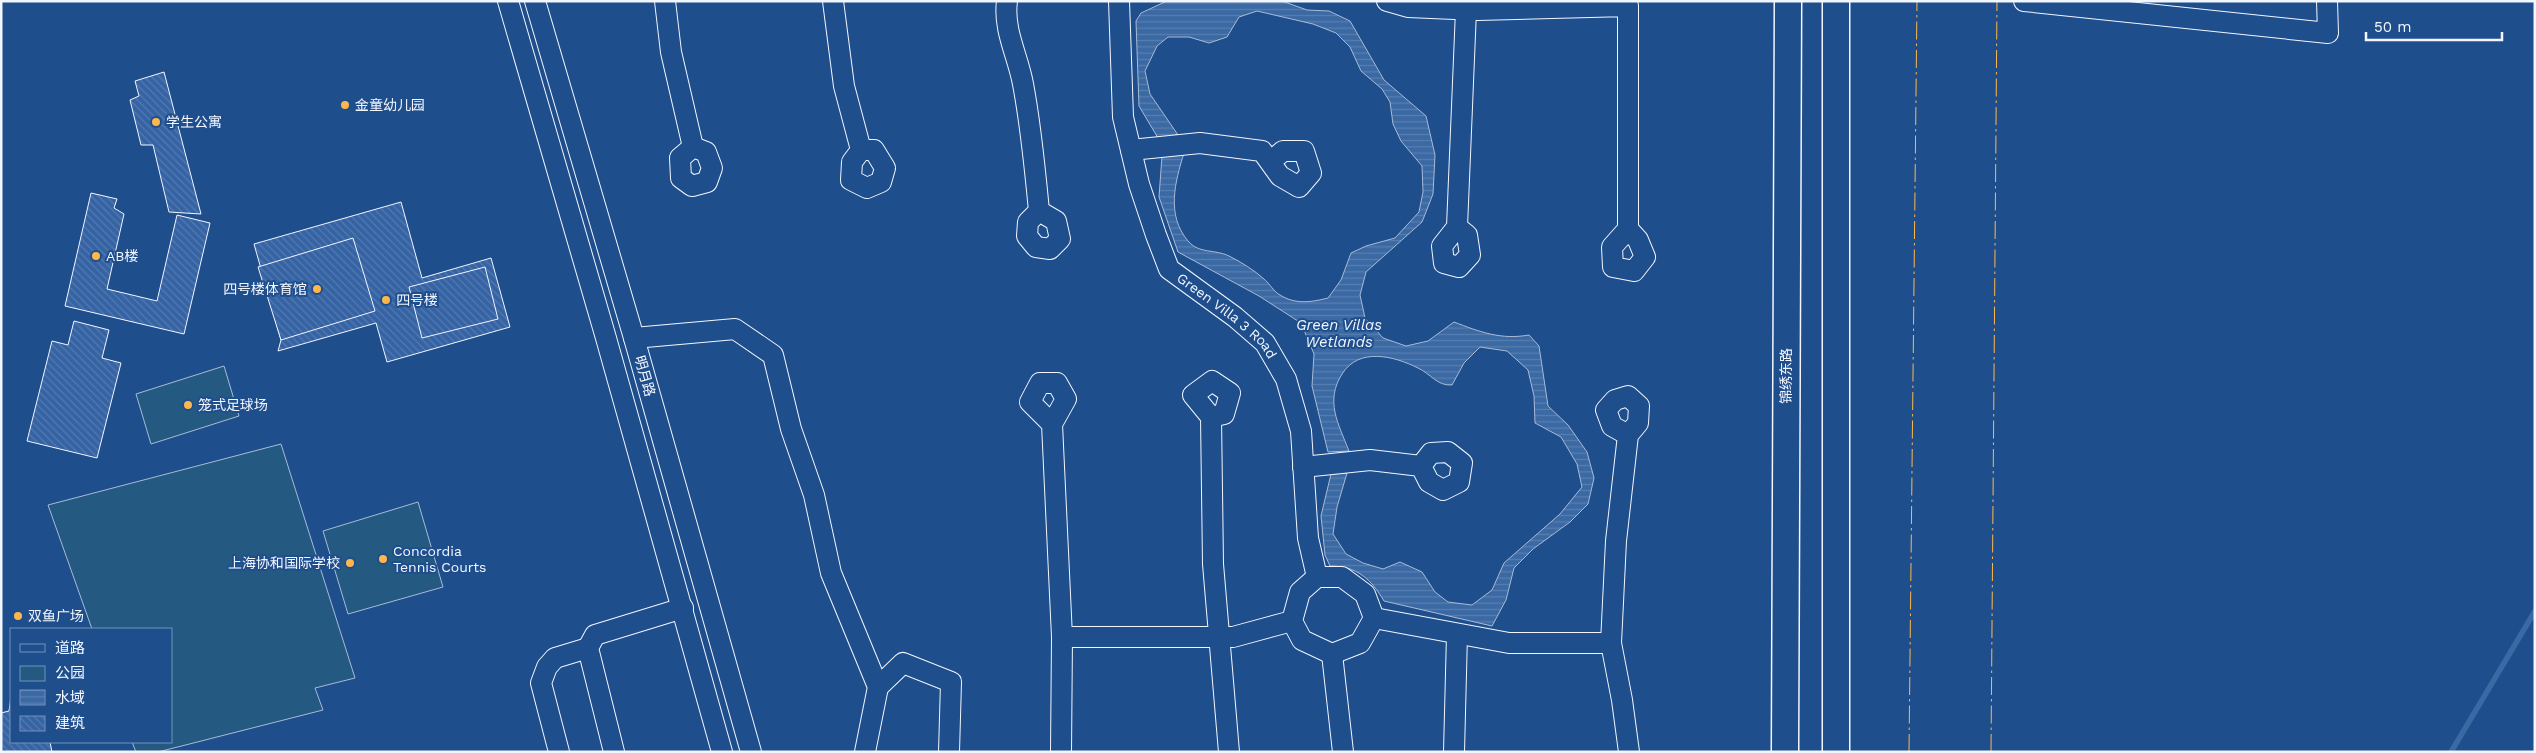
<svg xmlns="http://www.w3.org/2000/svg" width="2536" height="753" font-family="'Work Sans','Noto Sans SC',sans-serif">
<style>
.park{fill:#245a82;stroke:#a8bbd7}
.water{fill:url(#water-rules);stroke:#a8bbd7}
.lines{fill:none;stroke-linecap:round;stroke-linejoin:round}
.stream{stroke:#3b69a3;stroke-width:5.5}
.building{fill:url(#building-back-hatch);stroke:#f2f6ff}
.minor-casing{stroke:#f2f6ff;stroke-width:22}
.major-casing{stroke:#f2f6ff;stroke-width:29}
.minor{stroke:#1f4e8c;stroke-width:20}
.major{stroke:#1f4e8c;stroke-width:26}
.power{stroke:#ffb74d;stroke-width:1;stroke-dasharray:18 4 2.5 4;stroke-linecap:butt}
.poi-dot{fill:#ffb74d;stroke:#1f4e8c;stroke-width:2}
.labels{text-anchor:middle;stroke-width:4;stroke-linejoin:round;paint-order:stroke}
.poi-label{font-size:14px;fill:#f2f6ff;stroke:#1f4e8c;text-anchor:start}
.street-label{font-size:14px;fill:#f2f6ff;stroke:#1f4e8c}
.water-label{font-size:15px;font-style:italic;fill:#f2f6ff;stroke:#1f4e8c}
</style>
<defs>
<pattern id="water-rules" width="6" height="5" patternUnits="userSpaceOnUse" patternTransform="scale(1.25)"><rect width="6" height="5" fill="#3b69a3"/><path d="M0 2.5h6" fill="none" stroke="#587fb1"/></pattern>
<pattern id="building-back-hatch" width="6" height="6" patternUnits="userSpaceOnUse" patternTransform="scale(1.25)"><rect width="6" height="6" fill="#3563a3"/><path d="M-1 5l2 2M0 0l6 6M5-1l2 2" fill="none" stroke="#537ab1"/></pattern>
</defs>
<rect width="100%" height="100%" fill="#1f4e8c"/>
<!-- park -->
<g class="park">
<path d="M 224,366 L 239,416 L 151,444 L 136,394 Z"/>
<path d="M 281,444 L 355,678 L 315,688 L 323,710 L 158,752 L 136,752 L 132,742 L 171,742 L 171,629 L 92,629 L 48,505 Z"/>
<path d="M 418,502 L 443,587 L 348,614 L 323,531 Z"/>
</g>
<!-- water -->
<path class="water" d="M 1167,1 L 1282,1 L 1307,10 L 1329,11 L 1350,21 L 1384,80 L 1426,116 L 1435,155 L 1433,194 L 1422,222 L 1366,272 L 1360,295 L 1365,318 L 1383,338 L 1406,346 L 1428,341 L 1454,322 C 1480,332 1501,340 1529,335 L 1539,346 L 1548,406 L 1568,425 L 1587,452 L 1594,478 L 1588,504 L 1570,522 L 1533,549 L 1514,568 L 1506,600 L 1492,626 L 1384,601 C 1371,579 1357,566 1330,566 L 1325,555 L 1321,516 L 1331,474 L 1347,473 L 1337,507 L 1333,534 L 1346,554 L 1363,563 L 1383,569 L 1400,562 L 1422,572 L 1435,592 L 1448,602 L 1472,605 L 1492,590 L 1504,563 L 1560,514 L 1582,487 L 1577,464 L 1561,437 L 1535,423 L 1534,396 L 1528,370 L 1507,351 L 1480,347 L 1464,363 L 1452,385 C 1437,386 1431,374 1418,368 C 1394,356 1359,347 1342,374 C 1325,401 1338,423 1349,451 L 1328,452 L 1312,386 L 1314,354 L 1301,323 L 1259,296 L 1178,252 L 1159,197 L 1162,156 L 1184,153 C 1175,182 1166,215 1188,241 C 1199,254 1215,249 1229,256 C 1241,262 1254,270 1264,279 C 1270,284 1274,292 1280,295 C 1296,305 1312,302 1328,298 L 1341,280 L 1351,253 L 1366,246 L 1395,238 L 1419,212 L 1423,192 L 1422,166 L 1401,141 L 1393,124 L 1390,102 L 1382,89 L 1361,71 L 1350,47 L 1336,33 L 1313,24 L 1257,11 L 1239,17 L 1227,37 L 1209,43 L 1189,37 L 1168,37 L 1157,46 L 1145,71 L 1150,94 L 1178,135 L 1158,138 L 1139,106 L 1136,21 L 1141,13 Z"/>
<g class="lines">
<!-- stream -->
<path class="stream" d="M 2451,752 L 2535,611"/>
</g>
<!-- building -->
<g class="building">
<path d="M 164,72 L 201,214 L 169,212 L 153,145 L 141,145 L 130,100 L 139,96 L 135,81 Z"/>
<path d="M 91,193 L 117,199 L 114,208 L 124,214 L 107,289 L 157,301 L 177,215 L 210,223 L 184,334 L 65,306 Z"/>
<path d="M 401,202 L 422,278 L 491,258 L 510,327 L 387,362 L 376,323 L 278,351 L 281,340 L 254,244 Z"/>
<path d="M 353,238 L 375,311 L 281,340 L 258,267 Z"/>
<path d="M 485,267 L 498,319 L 422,338 L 409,287 Z"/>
<path d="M 74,321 L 109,330 L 102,358 L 121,363 L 97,458 L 27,441 L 52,341 L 68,345 Z"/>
<path d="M 11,697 L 11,742 L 50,742 L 52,752 L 1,752 L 1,713 L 9,711 Z"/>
</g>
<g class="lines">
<!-- minor casing -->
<g class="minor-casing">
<g id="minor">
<path d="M 508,1 L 606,338 L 722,752"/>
<path d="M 535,1 L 634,338 L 751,752"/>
<path d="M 665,1 L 671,52 L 693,147"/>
<path d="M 833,1 L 844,86 L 861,150"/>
<path d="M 1007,1 C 1003,30 1018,56 1023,84 C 1031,126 1035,169 1039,211 L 1028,222 L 1027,236 L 1036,247 L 1050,249 L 1060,239 L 1056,221 L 1039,211"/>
<path id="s1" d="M 1119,1 L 1123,117 L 1139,184 L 1156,235 L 1169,269 L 1235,317 L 1265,343 L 1286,379 L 1301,431 L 1308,538 L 1317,577"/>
<path d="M 1387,1 L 1408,7 L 1478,10 L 1628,6 L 1628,229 L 1612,247 L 1613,267 L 1634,271 L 1645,257 L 1638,240 L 1628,229"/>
<path d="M 2024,1 L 2328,33 L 2327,1"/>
<path d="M 693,147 L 706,152 L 712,168 L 707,182 L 692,186 L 681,178 L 680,158 Z"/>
<path d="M 861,150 L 874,150 L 885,168 L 881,182 L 867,188 L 851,180 L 852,162 Z"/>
<path d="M 1131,150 L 1200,143 L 1262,151 L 1280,176 L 1299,187 L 1311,173 L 1304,151 L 1283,151 L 1270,162"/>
<path d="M 1457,227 L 1467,235 L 1470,255 L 1459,267 L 1444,263 L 1442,246 L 1457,227 L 1466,10"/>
<path d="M 634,338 L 735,329 L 773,355 L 791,429 L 814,495 L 831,573 L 878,687 L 865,752"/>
<path d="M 1211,417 L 1224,414 L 1230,393 L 1212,381 L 1193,395 L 1211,417 L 1213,564 L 1229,752"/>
<path d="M 1052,424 L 1066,399 L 1057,383 L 1040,383 L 1030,402 L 1052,424 L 1062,637"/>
<path d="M 1628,435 L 1612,426 L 1606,410 L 1615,400 L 1628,396 L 1639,406 L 1638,423 L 1628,435 L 1616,541 L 1611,643 L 1622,700 L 1629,752"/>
<path d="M 1303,467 L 1370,460 L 1421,466 L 1429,482 L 1443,490 L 1459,482 L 1462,463 L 1448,452 L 1431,453 L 1421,466"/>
<path d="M 1317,577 L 1342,577 L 1365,594 L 1374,618 L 1360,643 L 1332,654 L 1302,640 L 1292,621 L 1300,592 Z"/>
<path d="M 1374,618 L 1509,643 L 1611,643"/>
<path d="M 1332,654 L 1343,752"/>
<path d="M 878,687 L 903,663 L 951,682 L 949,752"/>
<path d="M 559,752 L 541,683 L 547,667 L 555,658 L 588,648"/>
<path d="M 614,752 L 588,648 L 595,635 L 683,608"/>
<path d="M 1061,752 L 1062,637 L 1233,637 L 1292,621"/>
<path d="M 1454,752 L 1457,634"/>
</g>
</g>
<!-- major casing -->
<g class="major-casing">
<g id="major">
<path d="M 1785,752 L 1788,1"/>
<path d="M 1836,752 L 1836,1"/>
</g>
</g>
<!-- minor -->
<use href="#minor" class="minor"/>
<!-- major -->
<use href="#major" class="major"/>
<!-- power -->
<g class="power">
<path d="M 1909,752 L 1917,1"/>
<path d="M 1991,752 L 1997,1"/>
</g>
</g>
<!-- markers -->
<g class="poi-dot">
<circle cx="345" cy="105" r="5"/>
<circle cx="156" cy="122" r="5"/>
<circle cx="96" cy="256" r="5"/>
<circle cx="317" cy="289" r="5"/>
<circle cx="386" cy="300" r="5"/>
<circle cx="188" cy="405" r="5"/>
<circle cx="383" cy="559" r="5"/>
<circle cx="350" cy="563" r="5"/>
<circle cx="18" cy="616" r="5"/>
</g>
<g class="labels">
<!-- poi labels -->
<g class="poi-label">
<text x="355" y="110">金童幼儿园</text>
<text x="166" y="127">学生公寓</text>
<text x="106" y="261">AB楼</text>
<text x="307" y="294" text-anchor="end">四号楼体育馆</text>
<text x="396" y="305">四号楼</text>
<text x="198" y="410">笼式足球场</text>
<text x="393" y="556">Concordia<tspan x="393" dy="16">Tennis Courts</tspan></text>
<text x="340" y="568" text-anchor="end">上海协和国际学校</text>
<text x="28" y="621">双鱼广场</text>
</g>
<!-- street labels -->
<g class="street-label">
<text dy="5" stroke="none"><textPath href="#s1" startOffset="350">Green Villa 3 Road</textPath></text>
<text transform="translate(645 376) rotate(74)" y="5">明月路</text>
<text transform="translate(1786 376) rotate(-90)" y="5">锦绣东路</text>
</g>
<!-- water labels -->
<g class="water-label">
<text x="1339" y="330">Green Villas<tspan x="1339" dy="17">Wetlands</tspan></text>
</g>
</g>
<!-- border -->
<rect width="2536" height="753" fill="none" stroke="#f2f6ff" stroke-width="5"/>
<!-- legend -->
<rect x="10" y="628" width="162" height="115" fill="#1f4e8c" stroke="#7391ba"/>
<rect x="20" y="644" width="25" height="8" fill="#1f4e8c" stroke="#7391ba"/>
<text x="55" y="653" font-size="15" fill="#f2f6ff">道路</text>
<rect x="20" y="666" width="25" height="15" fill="#245a82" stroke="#7391ba"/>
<text x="55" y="678" font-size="15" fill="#f2f6ff">公园</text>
<rect x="20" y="690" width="25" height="15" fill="url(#water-rules)" stroke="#7391ba"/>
<text x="55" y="703" font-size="15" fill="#f2f6ff">水域</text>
<rect x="20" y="716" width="25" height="15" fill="url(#building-back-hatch)" stroke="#7391ba"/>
<text x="55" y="728" font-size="15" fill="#f2f6ff">建筑</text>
<!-- scale -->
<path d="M2366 32v8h136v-8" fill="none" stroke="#f2f6ff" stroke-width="2.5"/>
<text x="2374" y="32" font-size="15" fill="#f2f6ff" stroke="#1f4e8c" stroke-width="4" paint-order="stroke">50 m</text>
</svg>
